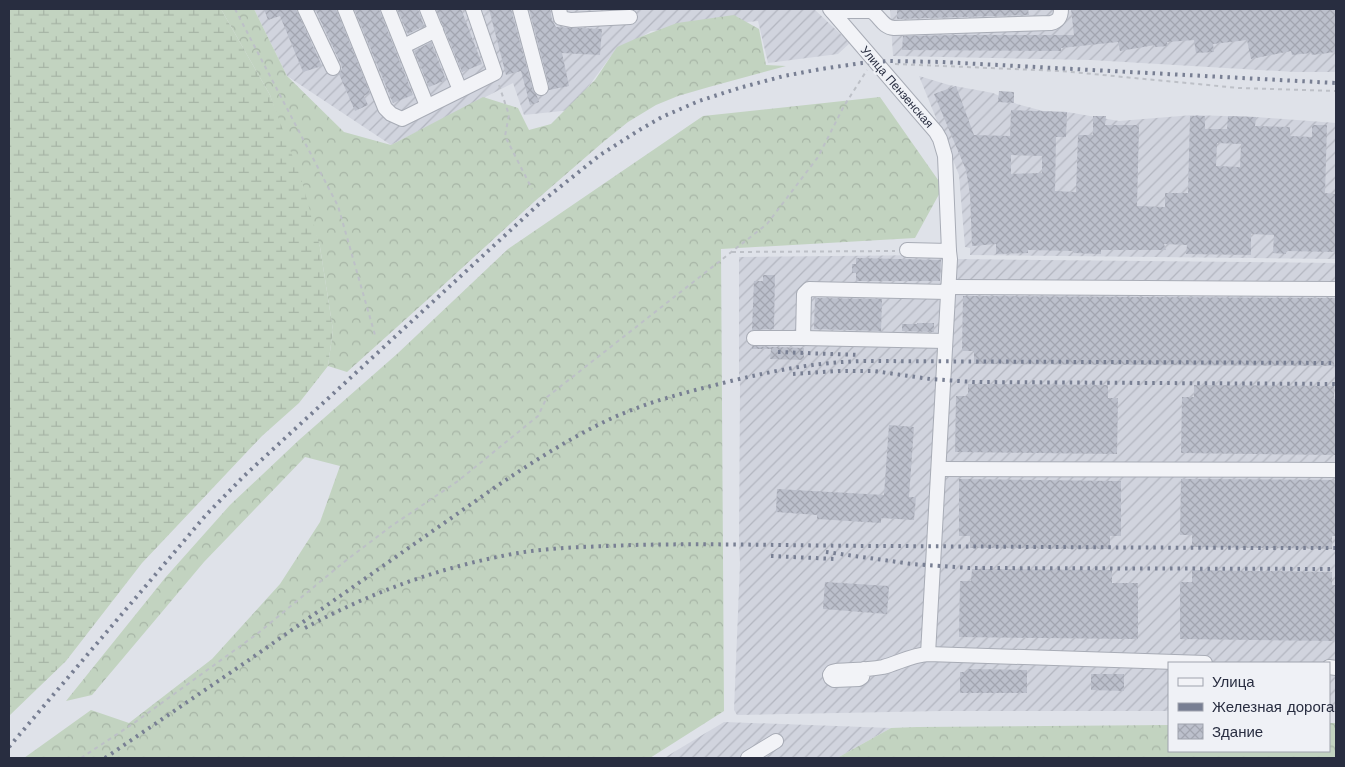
<svg xmlns="http://www.w3.org/2000/svg" width="1345" height="767" font-family="'Work Sans',sans-serif">
<style>
.industrial{fill:url(#industrial-furrows)}
.forest{fill:url(#forest-crowns)}
.wetland{fill:url(#wetland-marsh)}
.building{fill:url(#building-cross-hatch);fill-rule:evenodd}
.lines{fill:none;stroke-linecap:round;stroke-linejoin:round}
.minor-casing{stroke:#a8acb6;stroke-width:16}
.path{stroke:#bdc0c7;stroke-width:2;stroke-dasharray:4 4;stroke-linecap:butt}
.minor{stroke:#f2f3f7;stroke-width:14}
.rail{stroke:#787f93;stroke-width:4;stroke-dasharray:2.5 5;stroke-linecap:butt}
.labels{text-anchor:middle;stroke-width:4.5;stroke-linejoin:round;paint-order:stroke}
.street-label{font-size:12px;fill:#282d40;stroke:#eff1f6}
</style>
<defs>
<pattern id="industrial-furrows" width="10" height="10" patternUnits="userSpaceOnUse" patternTransform="scale(1.25)"><rect width="10" height="10" fill="#d1d4de"/><path d="M-1 1l2-2M0 10L10 0M9 11l2-2" fill="none" stroke="#b3b6c0"/></pattern>
<pattern id="forest-crowns" width="20" height="18" patternUnits="userSpaceOnUse" patternTransform="scale(1.25)"><rect width="20" height="18" fill="#c2d3c0"/><path d="M2 6a3 3 0 1 1 6 0M12 15a3 3 0 1 1 6 0" fill="none" stroke="#a7b5a6"/></pattern>
<pattern id="wetland-marsh" width="20" height="14" patternUnits="userSpaceOnUse" patternTransform="scale(1.25)"><rect width="20" height="14" fill="#c2d3c0"/><path d="M1 5h8M5 5V1M11 12h8M15 12V8" fill="none" stroke="#a7b5a6"/></pattern>
<pattern id="building-cross-hatch" width="8" height="8" patternUnits="userSpaceOnUse" patternTransform="scale(1.25)"><rect width="8" height="8" fill="#bcc0cc"/><path d="M0 0l8 8M0 8l8-8" fill="none" stroke="#a2a5b0"/></pattern>
</defs>
<rect width="100%" height="100%" fill="#dfe2e9"/>
<!-- industrial -->
<g class="industrial">
<path d="M 254,9 L 814,9 L 850,43 L 838,54 L 768,63 L 758,21 L 651,31 L 611,56 L 571,110 L 524,115 L 513,83 L 391,145 L 287,76 Z"/>
<path d="M 890,9 L 1336,9 L 1336,72 L 1295,72 L 1091,60 L 893,56 Z"/>
<path d="M 919,76 L 949,85 L 993,93 L 1017,104 L 1043,111 L 1067,112 L 1119,121 L 1193,115 L 1256,117 L 1336,123 L 1336,259 L 970,255 L 970,248 L 965,247 L 959,175 Z"/>
<path d="M 935,255 L 942,258 L 955,259 L 1336,263 L 1336,711 L 1329,711 L 1329,663 L 1169,663 L 1169,711 L 941,711 L 737,715 L 734,710 L 740,563 L 739,545 L 740,387 L 739,373 L 739,257 Z"/>
<path d="M 724,722 L 891,728 L 837,758 L 664,758 Z"/>
</g>
<!-- forest -->
<g class="forest">
<path d="M 221,9 L 254,9 L 287,76 L 344,132 L 391,145 L 483,97 L 518,108 L 529,130 L 551,124 L 595,80 L 617,47 L 635,39 L 677,23 L 734,15 L 759,29 L 766,65 L 786,66 L 709,87 L 678,96 L 656,105 L 628,122 L 602,143 L 535,201 L 437,291 L 347,372 L 328,366 L 333,330 L 320,247 L 270,95 Z"/>
<path d="M 880,97 L 943,187 L 915,238 L 721,249 L 724,711 L 650,758 L 24,758 L 91,710 L 129,723 L 212,659 L 280,584 L 320,522 L 340,466 L 305,457 L 204,562 L 92,695 L 66,701 L 165,578 L 230,505 L 299,440 L 397,354 L 508,249 L 703,116 Z"/>
<path d="M 1329,723 L 1336,723 L 1336,758 L 837,758 L 891,728 L 917,727 L 1169,725 L 1169,751 L 1329,751 Z"/>
</g>
<!-- wetland -->
<path class="wetland" d="M 9,9 L 221,9 L 270,95 L 302,182 L 320,247 L 333,330 L 328,366 L 299,403 L 262,436 L 142,563 L 66,661 L 10,715 L 9,715 Z"/>
<!-- building -->
<g class="building">
<path d="M 264,9 L 296,9 L 322,66 L 303,72 L 280,16 L 268,20 Z"/>
<path d="M 315,9 L 336,9 L 370,93 L 364,96 L 368,105 L 355,111 L 339,74 L 342,69 L 341,64 Z"/>
<path d="M 354,9 L 379,9 L 413,95 L 393,103 Z"/>
<path d="M 397,9 L 418,9 L 424,26 L 408,34 Z"/>
<path d="M 436,9 L 461,9 L 482,64 L 462,72 Z"/>
<path d="M 489,9 L 511,9 L 533,90 L 537,96 L 539,102 L 530,105 L 521,71 L 506,75 Z"/>
<path d="M 529,9 L 550,9 L 552,20 L 556,27 L 602,29 L 600,55 L 562,53 L 569,86 L 549,90 L 549,86 Z"/>
<path d="M 897,9 L 1028,9 L 1029,15 L 897,19 Z"/>
<path d="M 1071,9 L 1336,9 L 1336,52 L 1312,55 L 1311,53 L 1292,55 L 1291,51 L 1251,59 L 1247,40 L 1213,44 L 1214,52 L 1196,53 L 1194,40 L 1167,42 L 1168,46 L 1155,47 L 1155,45 L 1120,51 L 1118,42 L 1061,48 L 1061,51 L 902,50 L 903,36 L 958,35 L 1074,35 Z"/>
<path d="M 431,42 L 446,80 L 429,87 L 414,51 Z"/>
<path d="M 956,86 L 974,135 L 1010,136 L 1011,110 L 1067,112 L 1066,137 L 1056,137 L 1055,191 L 1076,192 L 1078,135 L 1093,135 L 1093,116 L 1106,116 L 1105,125 L 1139,125 L 1137,206 L 1165,207 L 1165,193 L 1188,193 L 1190,116 L 1205,116 L 1205,129 L 1227,129 L 1228,116 L 1256,117 L 1255,126 L 1290,127 L 1290,136 L 1312,137 L 1312,125 L 1327,125 L 1325,193 L 1336,194 L 1336,252 L 1286,251 L 1286,254 L 1273,253 L 1274,235 L 1251,234 L 1251,255 L 1186,254 L 1187,245 L 1164,244 L 1166,250 L 1101,250 L 1101,254 L 1074,253 L 1074,251 L 1028,250 L 1028,253 L 996,254 L 996,244 L 972,246 L 970,194 L 966,170 L 934,94 ZM 1217,143 L 1241,144 L 1240,167 L 1216,166 ZM 1011,155 L 1042,156 L 1042,173 L 1011,174 Z"/>
<path d="M 999,91 L 1014,92 L 1014,103 L 998,102 Z"/>
<path d="M 856,258 L 941,260 L 940,281 L 856,281 L 856,273 L 852,273 L 852,264 L 856,264 Z"/>
<path d="M 763,275 L 775,275 L 774,329 L 752,330 L 754,281 L 763,281 Z"/>
<path d="M 963,296 L 1336,298 L 1336,355 L 1335,355 L 1334,366 L 974,364 L 974,351 L 962,351 Z"/>
<path d="M 815,298 L 882,299 L 881,331 L 814,329 Z"/>
<path d="M 917,323 L 934,323 L 934,332 L 902,331 L 902,324 L 917,324 Z"/>
<path d="M 752,346 L 804,348 L 804,360 L 770,359 L 771,349 L 752,349 Z"/>
<path d="M 968,384 L 1108,385 L 1108,398 L 1118,398 L 1117,454 L 955,452 L 956,396 L 968,396 Z"/>
<path d="M 1194,385 L 1334,386 L 1334,399 L 1336,399 L 1336,455 L 1181,453 L 1182,397 L 1194,397 Z"/>
<path d="M 889,425 L 914,427 L 909,497 L 916,497 L 914,520 L 881,518 L 881,523 L 817,519 L 817,515 L 776,512 L 777,489 L 884,495 Z"/>
<path d="M 959,479 L 1121,481 L 1121,536 L 1110,536 L 1110,549 L 970,548 L 970,536 L 959,536 Z"/>
<path d="M 1181,479 L 1336,480 L 1336,536 L 1332,536 L 1332,549 L 1192,547 L 1192,535 L 1180,535 Z"/>
<path d="M 972,569 L 1112,570 L 1112,583 L 1138,583 L 1138,639 L 959,637 L 960,581 L 971,581 Z"/>
<path d="M 1192,570 L 1332,572 L 1332,585 L 1336,585 L 1336,641 L 1180,639 L 1180,582 L 1192,582 Z"/>
<path d="M 825,582 L 889,586 L 887,614 L 823,609 Z"/>
<path d="M 967,669 L 1027,670 L 1027,693 L 960,693 L 960,672 L 967,672 Z"/>
<path d="M 1091,674 L 1124,674 L 1124,691 L 1091,690 Z"/>
</g>
<g class="lines">
<!-- minor casing -->
<g class="minor-casing">
<g id="minor">
<path d="M 305,9 L 333,68"/>
<path d="M 345,9 L 385,108 L 391,114 L 402,119 L 495,73 L 473,9"/>
<path d="M 388,9 L 427,106"/>
<path d="M 427,9 L 460,90"/>
<path d="M 520,9 L 541,88"/>
<path d="M 559,9 L 561,18 L 571,20 L 630,17"/>
<path d="M 830,9 L 936,132 L 940,139 L 945,156 L 949,251 L 907,250"/>
<path d="M 832,11 L 871,11 C 880,16 882,27 894,28 L 1051,23 C 1059,21 1061,17 1061,9"/>
<path d="M 404,46 L 436,30"/>
<path d="M 948,287 L 1336,289"/>
<path d="M 754,338 L 803,338 L 945,341"/>
<path d="M 803,338 L 804,294 L 809,289 L 948,292"/>
<path d="M 939,469 L 1336,470"/>
<path d="M 928,654 L 950,259 L 949,251"/>
<path d="M 1329,667 L 1336,668"/>
<path d="M 864,669 L 862,677 L 859,679 L 834,680 L 831,678 L 830,675 L 832,672 L 836,671 C 851,670 868,670 883,667 C 898,663 912,655 928,654 L 1205,663"/>
<path d="M 748,758 L 776,741"/>
</g>
</g>
<!-- path -->
<g class="path">
<path d="M 235,9 L 338,206 L 375,335"/>
<path d="M 895,64 L 1061,71 L 1239,88 L 1336,91"/>
<path d="M 499,85 L 509,115 L 505,136 L 532,189"/>
<path d="M 732,252 L 895,251"/>
<path d="M 81,758 L 134,723 L 257,634 L 344,562 L 390,527 L 458,481 L 538,416 L 547,397 L 767,224 L 818,157 L 844,106 L 867,70"/>
</g>
<!-- minor -->
<use href="#minor" class="minor"/>
<!-- rail -->
<g class="rail">
<path d="M 778,352 L 859,355"/>
<path d="M 793,374 L 838,371 L 874,371 L 930,379 L 973,382 L 1336,384"/>
<path d="M 826,552 L 912,564 L 969,568 L 1336,569"/>
<path d="M 771,556 L 836,559"/>
<path d="M 305,628 C 368,594 432,570 502,556 C 544,547 589,547 632,545 C 718,543 804,546 890,546 C 1039,547 1187,548 1336,548"/>
<path d="M 9,747 L 206,515 L 244,476 L 540,203 L 600,155 L 641,129 L 662,117 L 699,101 L 739,88 L 784,76 L 821,69 L 862,63 L 890,61 L 942,62 L 1336,83"/>
<path d="M 105,758 L 249,660 L 494,488 C 531,463 568,439 608,420 C 649,401 687,392 731,381 C 777,370 817,362 865,361 L 1336,363"/>
</g>
</g>
<g class="labels">
<!-- street labels -->
<g class="street-label">
<text transform="translate(897 87) rotate(49)" y="4">Улица Пензенская</text>
</g>
</g>
<!-- border -->
<rect width="1345" height="767" fill="none" stroke="#282d40" stroke-width="20"/>
<!-- legend -->
<rect x="1168" y="662" width="162" height="90" fill="#eff1f6" stroke="#9fa3ad"/>
<rect x="1178" y="678" width="25" height="8" fill="#f2f3f7" stroke="#9fa3ad"/>
<text x="1212" y="687" font-size="15" fill="#282d40">Улица</text>
<rect x="1178" y="703" width="25" height="8" fill="#787f93" stroke="#9fa3ad"/>
<text x="1212" y="712" font-size="15" fill="#282d40">Железная дорога</text>
<rect x="1178" y="724" width="25" height="15" fill="url(#building-cross-hatch)" stroke="#9fa3ad"/>
<text x="1212" y="737" font-size="15" fill="#282d40">Здание</text>
</svg>
